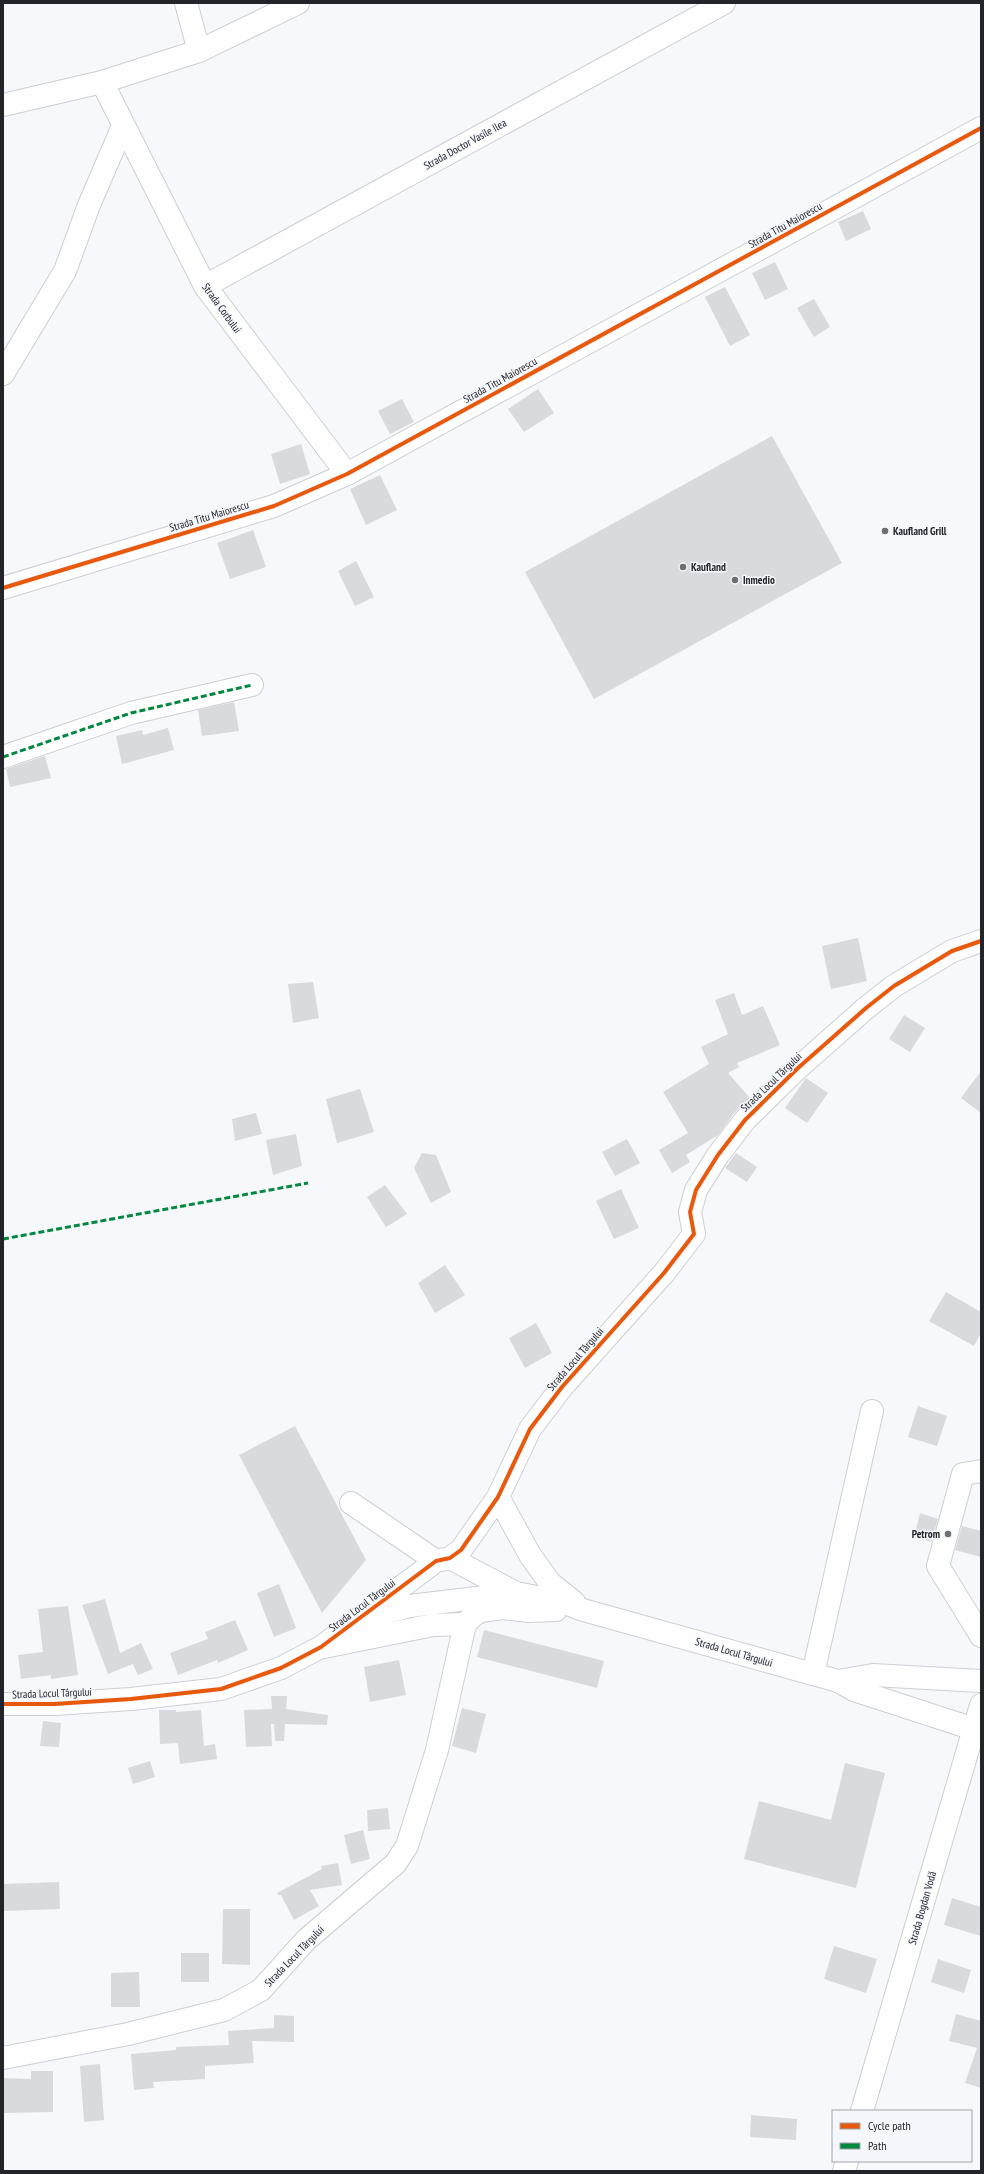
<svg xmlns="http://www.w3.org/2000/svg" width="984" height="2174" font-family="'PT Sans Narrow',sans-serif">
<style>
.building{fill:#d8dade}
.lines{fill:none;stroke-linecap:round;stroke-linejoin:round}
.minor-casing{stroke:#cecfd3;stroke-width:24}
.major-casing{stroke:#cecfd3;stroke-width:24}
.minor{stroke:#fefefe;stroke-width:22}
.major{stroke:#fefefe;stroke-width:22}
.quiet{stroke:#00873e;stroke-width:3;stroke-dasharray:6 3;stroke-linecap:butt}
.cycleway-casing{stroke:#f5f7fd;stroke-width:6}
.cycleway{stroke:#e8590c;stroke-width:4}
.poi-dot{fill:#6d6e72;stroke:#f5f7fd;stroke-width:1.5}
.labels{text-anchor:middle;stroke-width:3;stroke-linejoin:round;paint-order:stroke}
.street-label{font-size:11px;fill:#222429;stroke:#f5f7fd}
.poi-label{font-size:11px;font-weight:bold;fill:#222429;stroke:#f5f7fd;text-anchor:start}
</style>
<rect width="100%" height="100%" fill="#f7f8fb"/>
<!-- building -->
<g class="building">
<path d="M 863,211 L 871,229 L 846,241 L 838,222 Z"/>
<path d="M 775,262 L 788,289 L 765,300 L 752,273 Z"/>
<path d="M 725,287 L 750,335 L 730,346 L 705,297 Z"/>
<path d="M 814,299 L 830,327 L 814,337 L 797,308 Z"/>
<path d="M 538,389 L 554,413 L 524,432 L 508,409 Z"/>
<path d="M 402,399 L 414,422 L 390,434 L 378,411 Z"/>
<path d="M 772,436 L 842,563 L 594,699 L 525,572 Z"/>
<path d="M 301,444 L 310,474 L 280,484 L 271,454 Z"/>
<path d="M 380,475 L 397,510 L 366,525 L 350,489 Z"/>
<path d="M 253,530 L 266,567 L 230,579 L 217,543 Z"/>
<path d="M 356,561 L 374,597 L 355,606 L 338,571 Z"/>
<path d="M 234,702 L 239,731 L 202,736 L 198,710 Z"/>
<path d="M 168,728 L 174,750 L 122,764 L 116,736 L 142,730 L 143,735 Z"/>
<path d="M 45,756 L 51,778 L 10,787 L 6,769 Z"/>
<path d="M 858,938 L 867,981 L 831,989 L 822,946 Z"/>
<path d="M 313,982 L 319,1018 L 293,1023 L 288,984 Z"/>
<path d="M 734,993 L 742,1015 L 763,1006 L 780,1045 L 737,1063 L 739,1067 L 728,1073 L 750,1098 L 735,1112 L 718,1135 L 686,1155 L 690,1162 L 672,1173 L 659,1150 L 688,1133 L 663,1092 L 709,1064 L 701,1047 L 728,1034 L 715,1000 Z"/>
<path d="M 904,1015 L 925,1028 L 910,1052 L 889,1039 Z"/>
<path d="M 981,1071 L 981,1113 L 961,1098 Z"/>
<path d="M 806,1078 L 828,1093 L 807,1123 L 785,1108 Z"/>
<path d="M 360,1089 L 374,1132 L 337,1143 L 326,1099 Z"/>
<path d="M 256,1113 L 262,1134 L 235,1141 L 232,1119 Z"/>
<path d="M 296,1134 L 302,1166 L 273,1175 L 266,1140 Z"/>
<path d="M 627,1139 L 640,1163 L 615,1176 L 602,1152 Z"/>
<path d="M 422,1153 L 436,1155 L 451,1192 L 431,1203 L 414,1168 Z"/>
<path d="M 736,1153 L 757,1167 L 747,1182 L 725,1168 Z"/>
<path d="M 385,1185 L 407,1214 L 386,1227 L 367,1197 Z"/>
<path d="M 621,1189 L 639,1228 L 614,1239 L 596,1201 Z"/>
<path d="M 445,1265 L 465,1295 L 435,1313 L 418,1283 Z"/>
<path d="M 946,1292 L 981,1312 L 981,1333 L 974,1346 L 929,1321 Z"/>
<path d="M 536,1323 L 552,1353 L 525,1368 L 509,1338 Z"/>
<path d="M 918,1406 L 947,1416 L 937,1446 L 908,1437 Z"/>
<path d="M 295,1426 L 366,1560 L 322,1613 L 239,1455 Z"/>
<path d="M 920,1513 L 938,1519 L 931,1542 L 914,1537 Z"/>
<path d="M 962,1526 L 981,1531 L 981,1557 L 955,1550 Z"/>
<path d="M 279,1584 L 296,1628 L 274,1637 L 257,1593 Z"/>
<path d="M 105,1599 L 120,1653 L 141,1643 L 153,1669 L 138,1675 L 133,1664 L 108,1674 L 82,1605 Z"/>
<path d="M 68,1606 L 78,1675 L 51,1679 L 51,1675 L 21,1679 L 18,1655 L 43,1652 L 38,1609 Z"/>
<path d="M 235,1620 L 248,1650 L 218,1663 L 217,1660 L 178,1675 L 170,1653 L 208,1639 L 205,1632 Z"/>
<path d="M 484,1630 L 604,1661 L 597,1688 L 477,1657 Z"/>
<path d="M 399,1660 L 406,1695 L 370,1702 L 364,1667 Z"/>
<path d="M 271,1696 L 287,1696 L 286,1709 L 328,1715 L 327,1725 L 285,1724 L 284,1741 L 275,1741 L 274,1724 L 271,1724 L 272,1746 L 246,1747 L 244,1710 L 272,1709 Z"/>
<path d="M 462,1708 L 486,1714 L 476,1753 L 452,1746 Z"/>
<path d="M 159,1710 L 176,1710 L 176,1712 L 201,1710 L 204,1746 L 215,1744 L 217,1759 L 180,1764 L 178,1743 L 160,1744 Z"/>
<path d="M 43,1721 L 61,1723 L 59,1747 L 40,1746 Z"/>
<path d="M 150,1761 L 155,1777 L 133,1784 L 128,1768 Z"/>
<path d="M 845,1763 L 885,1773 L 856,1888 L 744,1859 L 759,1801 L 831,1820 Z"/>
<path d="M 388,1808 L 390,1829 L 368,1831 L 367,1810 Z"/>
<path d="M 363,1830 L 370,1859 L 351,1864 L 344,1835 Z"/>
<path d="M 338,1863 L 342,1885 L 310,1890 L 319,1906 L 294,1920 L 281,1895 L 278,1895 L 277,1893 L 322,1869 L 321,1866 Z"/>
<path d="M 59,1882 L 60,1909 L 3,1911 L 3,1884 Z"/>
<path d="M 952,1898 L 981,1907 L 981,1936 L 944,1925 Z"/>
<path d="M 223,1909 L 250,1909 L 250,1965 L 222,1964 Z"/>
<path d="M 834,1946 L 877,1959 L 866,1993 L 824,1979 Z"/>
<rect x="181" y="1953" width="28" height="29"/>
<path d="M 938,1959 L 971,1970 L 964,1993 L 931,1982 Z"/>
<path d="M 139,1972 L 140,2007 L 111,2007 L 111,1973 Z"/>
<path d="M 956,2014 L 981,2021 L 981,2088 L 965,2083 L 977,2048 L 949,2041 Z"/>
<path d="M 274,2015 L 294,2016 L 294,2042 L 252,2041 L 254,2063 L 205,2066 L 205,2079 L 153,2082 L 154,2088 L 134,2090 L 131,2054 L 176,2050 L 176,2047 L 229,2045 L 228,2031 L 274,2028 Z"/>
<path d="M 100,2064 L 104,2120 L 84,2122 L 80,2066 Z"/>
<path d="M 31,2071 L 53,2071 L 53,2112 L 3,2113 L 3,2078 L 31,2079 Z"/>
<path d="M 751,2115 L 797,2119 L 796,2140 L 750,2137 Z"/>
</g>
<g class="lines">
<!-- minor casing -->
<g class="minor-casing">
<g id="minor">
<path d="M 186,3 L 199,51"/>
<path d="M 102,82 L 205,286 L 347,474"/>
<path d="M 3,105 L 102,82 L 199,51 L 298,3"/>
<path d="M 205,286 L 724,3"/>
<path d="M 3,374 L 65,271 L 89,205 L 123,126"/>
<path d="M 3,588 L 274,506 L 347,474 L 981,128"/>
<path d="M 3,757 L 131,713 L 252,685"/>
<path d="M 981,1471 L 963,1474 L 938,1566 L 981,1636"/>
<path d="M 498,1497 L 530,1555 L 550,1583 L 574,1602"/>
<path d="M 351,1503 L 436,1561"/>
<path d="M 450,1558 L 516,1593"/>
<path d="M 369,1620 L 385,1613 L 410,1606 L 516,1593 L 563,1602 L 583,1610 L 838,1681 L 854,1690 L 974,1729"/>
<path d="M 324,1647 L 433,1625 L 465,1624"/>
<path d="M 813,1674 L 872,1411"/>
<path d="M 838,1681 L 873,1675 L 981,1681"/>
<path d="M 3,1704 L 54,1704 L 131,1699 L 221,1689 L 281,1668 L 321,1647 L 436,1561 L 450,1558 L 461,1550 L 498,1497 L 530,1429 L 562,1387 L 664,1273 L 694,1234 L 690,1212 L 696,1190 L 718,1155 L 745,1120 L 798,1068 L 866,1008 L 894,986 L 952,951 L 981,941"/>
<path d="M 3,2058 L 128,2034 L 224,2010 L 261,1990 L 306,1940 L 395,1864 L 407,1846 L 437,1750 L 465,1624 L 474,1615 L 481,1611 L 502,1608 L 529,1611 L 556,1610"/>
</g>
</g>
<!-- major casing -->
<g class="major-casing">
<g id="major">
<path d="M 862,2111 L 981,1705"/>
<path d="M 844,2171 L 847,2161"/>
</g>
</g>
<!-- minor -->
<use href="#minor" class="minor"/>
<!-- major -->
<use href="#major" class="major"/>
<!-- quiet -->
<g class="quiet">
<path d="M 3,757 L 131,713 L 252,685"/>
<path d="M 3,1239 L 308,1183"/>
</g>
<!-- cycleway casing -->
<g class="cycleway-casing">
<g id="cycleway">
<path d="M 3,588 L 274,506 L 347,474 L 981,128"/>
<path d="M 3,1704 L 54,1704 L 131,1699 L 221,1689 L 281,1668 L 321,1647 L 436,1561 L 450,1558 L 461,1550 L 498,1497 L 530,1429 L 562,1387 L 664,1273 L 694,1234 L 690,1212 L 696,1190 L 718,1155 L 745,1120 L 798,1068 L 866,1008 L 894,986 L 952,951 L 981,941"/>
</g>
</g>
<!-- cycleway -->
<use href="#cycleway" class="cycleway"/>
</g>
<!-- markers -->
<g class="poi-dot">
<circle cx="885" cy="531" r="4"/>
<circle cx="683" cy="567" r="4"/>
<circle cx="735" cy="580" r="4"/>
<circle cx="948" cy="1534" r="4"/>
</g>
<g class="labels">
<!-- street labels -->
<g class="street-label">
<text transform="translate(465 144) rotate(-29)" y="4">Strada Doctor Vasile Ilea</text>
<text transform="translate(785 225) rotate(-29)" y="4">Strada Titu Maiorescu</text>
<text transform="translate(222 308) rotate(54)" y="4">Strada Corbului</text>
<text transform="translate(500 380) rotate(-29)" y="4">Strada Titu Maiorescu</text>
<text transform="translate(209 516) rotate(-17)" y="4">Strada Titu Maiorescu</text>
<text transform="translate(771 1082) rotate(-44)" y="4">Strada Locul Târgului</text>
<text transform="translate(575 1359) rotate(-49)" y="4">Strada Locul Târgului</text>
<text transform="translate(362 1605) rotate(-37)" y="4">Strada Locul Târgului</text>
<text transform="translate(734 1652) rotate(16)" y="4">Strada Locul Târgului</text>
<text transform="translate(52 1693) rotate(-2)" y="4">Strada Locul Târgului</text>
<text transform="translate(922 1908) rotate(-74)" y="4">Strada Bogdan Vodă</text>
<text transform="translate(294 1956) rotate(-46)" y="4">Strada Locul Târgului</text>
</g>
<!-- poi labels -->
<g class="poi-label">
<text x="893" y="535">Kaufland Grill</text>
<text x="691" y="571">Kaufland</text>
<text x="743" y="584">Inmedio</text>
<text x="940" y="1538" text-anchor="end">Petrom</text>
</g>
</g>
<!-- border -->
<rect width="984" height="2174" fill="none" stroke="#222429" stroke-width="8"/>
<!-- legend -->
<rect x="832" y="2110" width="140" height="52" fill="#f5f7fd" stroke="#a1a3a8"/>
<rect x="840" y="2123" width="20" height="6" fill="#e8590c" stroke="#a1a3a8"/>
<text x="868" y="2130" font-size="12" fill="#222429">Cycle path</text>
<rect x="840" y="2143" width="20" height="6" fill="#00873e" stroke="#a1a3a8"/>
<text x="868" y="2150" font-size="12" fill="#222429">Path</text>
</svg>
